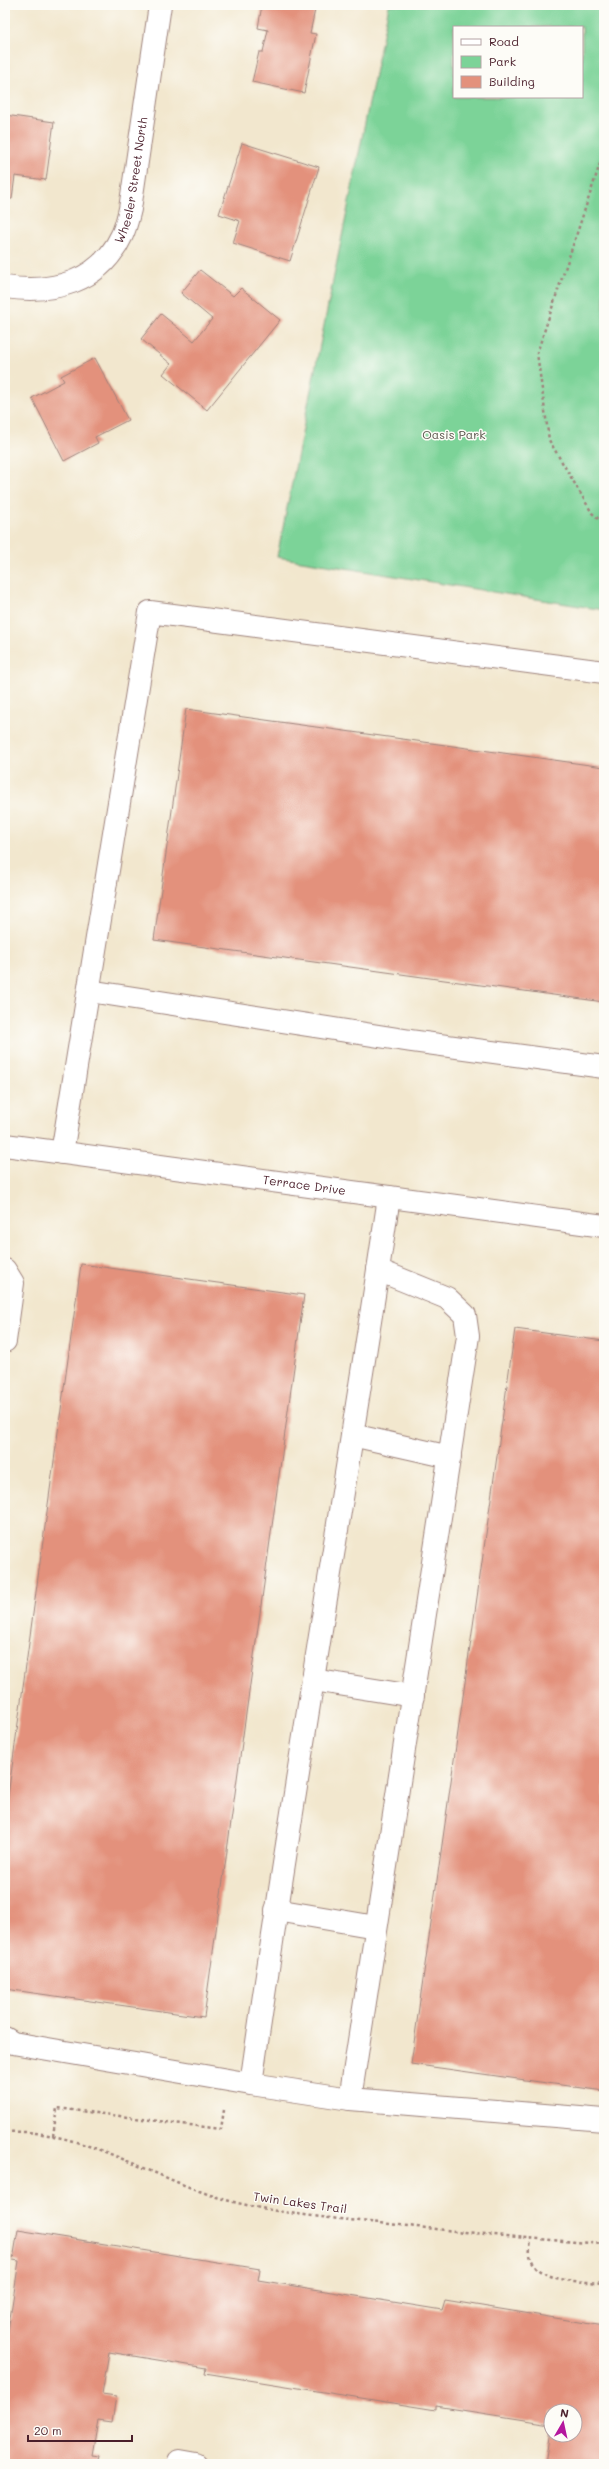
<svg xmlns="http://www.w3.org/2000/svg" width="609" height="2469" font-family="Mali,sans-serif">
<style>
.green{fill:#7cd398;stroke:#637962;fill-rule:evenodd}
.building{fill:#e3917c}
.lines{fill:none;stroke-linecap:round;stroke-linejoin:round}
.minor-casing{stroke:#9e837c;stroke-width:24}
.path{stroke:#9e837c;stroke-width:2.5;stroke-dasharray:3 3;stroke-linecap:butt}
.minor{stroke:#fff;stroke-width:22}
.labels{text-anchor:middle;stroke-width:3;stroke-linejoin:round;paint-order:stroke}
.street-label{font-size:12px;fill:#4a1f2b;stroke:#fdfcf7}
.park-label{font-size:12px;fill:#59554c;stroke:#fdfcf7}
</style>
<rect width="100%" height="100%" fill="#fdfcf7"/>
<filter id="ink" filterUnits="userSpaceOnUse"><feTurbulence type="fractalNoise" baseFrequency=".025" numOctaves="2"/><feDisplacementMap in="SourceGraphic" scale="8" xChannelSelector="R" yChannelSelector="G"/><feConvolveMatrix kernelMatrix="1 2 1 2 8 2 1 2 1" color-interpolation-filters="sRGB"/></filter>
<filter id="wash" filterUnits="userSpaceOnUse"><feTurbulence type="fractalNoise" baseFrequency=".012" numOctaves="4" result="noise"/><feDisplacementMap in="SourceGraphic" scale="16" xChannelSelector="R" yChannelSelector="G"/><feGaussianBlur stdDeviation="0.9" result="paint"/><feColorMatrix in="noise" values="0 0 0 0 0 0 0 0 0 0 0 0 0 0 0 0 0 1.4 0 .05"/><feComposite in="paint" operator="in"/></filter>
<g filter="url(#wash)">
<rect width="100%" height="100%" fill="#f2e7ce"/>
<!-- green -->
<path class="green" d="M 389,5 L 604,5 L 604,610 L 277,557 ZM 454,27 L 582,27 L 582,97 L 454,97 Z"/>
<g id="blocks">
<!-- building -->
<g class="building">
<path d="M 262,5 L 316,5 L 310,33 L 316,34 L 304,93 L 252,82 L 259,52 L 263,52 L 268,30 L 258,28 Z"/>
<path d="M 5,115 L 54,122 L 46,180 L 15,176 L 12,199 L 5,199 Z"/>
<path d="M 242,143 L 319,167 L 290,261 L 233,243 L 240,221 L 219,214 Z"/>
<path d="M 200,270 L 233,296 L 241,288 L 280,320 L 207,410 L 163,374 L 171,364 L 141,339 L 161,314 L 194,341 L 212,319 L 181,293 Z"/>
<path d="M 95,358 L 128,420 L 95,437 L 98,443 L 64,461 L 32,398 L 64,381 L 61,376 Z"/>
<path d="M 186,709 L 604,767 L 604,1002 L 154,940 Z"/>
<path d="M 81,1264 L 304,1295 L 204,2017 L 5,1989 L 5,1818 Z"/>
<path d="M 515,1329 L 604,1341 L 604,2091 L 411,2064 Z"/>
<path d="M 18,2230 L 260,2269 L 258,2280 L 442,2310 L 445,2300 L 604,2326 L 604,2464 L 545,2464 L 550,2430 L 551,2435 L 575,2435 L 575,2411 L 551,2411 L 551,2424 L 436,2406 L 436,2410 L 205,2373 L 206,2368 L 109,2352 L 102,2394 L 116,2396 L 112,2422 L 98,2420 L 92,2455 L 99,2456 L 97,2464 L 5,2464 L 5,2350 L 19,2261 L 13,2260 Z"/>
</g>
</g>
</g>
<g filter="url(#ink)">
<use href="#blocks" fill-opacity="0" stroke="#9e837c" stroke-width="1"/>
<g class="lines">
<!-- minor casing -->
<g class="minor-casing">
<g id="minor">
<path id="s1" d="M 5,287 C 52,294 100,283 122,235 C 126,227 128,217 130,209 L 160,5"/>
<path d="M 89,991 L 411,1041 L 604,1067"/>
<path id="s2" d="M 5,1145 L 604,1226"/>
<path d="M 62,1153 L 150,612 L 604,672"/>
<path d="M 5,1270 L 13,1283 L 5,1341"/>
<path d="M 352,1435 L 450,1457"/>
<path d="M 313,1680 L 413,1696"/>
<path d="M 276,1910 L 376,1927"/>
<path d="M 5,2038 L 13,2043 L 251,2084 C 293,1788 345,1493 389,1197"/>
<path d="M 251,2084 L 350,2099 L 604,2120"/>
<path d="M 350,2099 L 468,1336 L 465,1315 L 447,1298 L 378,1270"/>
<path d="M 178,2464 L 179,2461 L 196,2464"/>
</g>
</g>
<!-- path -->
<g class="path">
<path d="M 604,152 L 537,353 L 549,440 L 592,513 L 604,524"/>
<path d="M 5,2132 C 80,2127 159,2182 230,2201 C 279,2214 330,2218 380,2223 C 454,2231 529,2239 604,2244"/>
<path d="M 53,2136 L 57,2108 L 221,2129 L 224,2110"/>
<path d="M 531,2237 C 531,2242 529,2250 530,2255 C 537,2284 582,2281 604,2283"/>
</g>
<!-- minor -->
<use href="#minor" class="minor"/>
</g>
</g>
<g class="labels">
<!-- street labels -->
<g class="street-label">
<text dy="4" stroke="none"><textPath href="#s1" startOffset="194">Wheeler Street North</textPath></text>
<text dy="4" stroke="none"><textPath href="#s2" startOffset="302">Terrace Drive</textPath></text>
<text transform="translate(300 2203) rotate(8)" y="4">Twin Lakes Trail</text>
</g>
<!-- park labels -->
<g class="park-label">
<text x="454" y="439">Oasis Park</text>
</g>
</g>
<!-- margin -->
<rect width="609" height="2469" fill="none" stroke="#fdfcf7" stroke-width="20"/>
<!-- legend -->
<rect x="453" y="26" width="130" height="72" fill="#fdfcf7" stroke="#b5a4a5"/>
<rect x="461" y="39" width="20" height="6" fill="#ffffff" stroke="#b5a4a5"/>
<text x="489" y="46" font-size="12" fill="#4a1f2b">Road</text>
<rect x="461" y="56" width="20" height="12" fill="#7cd398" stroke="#b5a4a5"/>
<text x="489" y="66" font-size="12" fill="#4a1f2b">Park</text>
<rect x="461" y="76" width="20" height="12" fill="#e3917c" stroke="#b5a4a5"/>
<text x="489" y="86" font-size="12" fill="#4a1f2b">Building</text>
<!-- north arrow -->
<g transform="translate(563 2423) rotate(9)"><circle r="19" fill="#fdfcf7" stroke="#b5a4a5"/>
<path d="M0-3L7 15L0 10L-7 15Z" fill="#b5179e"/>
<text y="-6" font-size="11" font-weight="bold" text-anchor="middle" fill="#4a1f2b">N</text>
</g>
<!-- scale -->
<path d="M28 2435v6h104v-6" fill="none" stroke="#4a1f2b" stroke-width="2"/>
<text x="34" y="2435" font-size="12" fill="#4a1f2b" stroke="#fdfcf7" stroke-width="3" paint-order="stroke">20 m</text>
</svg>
